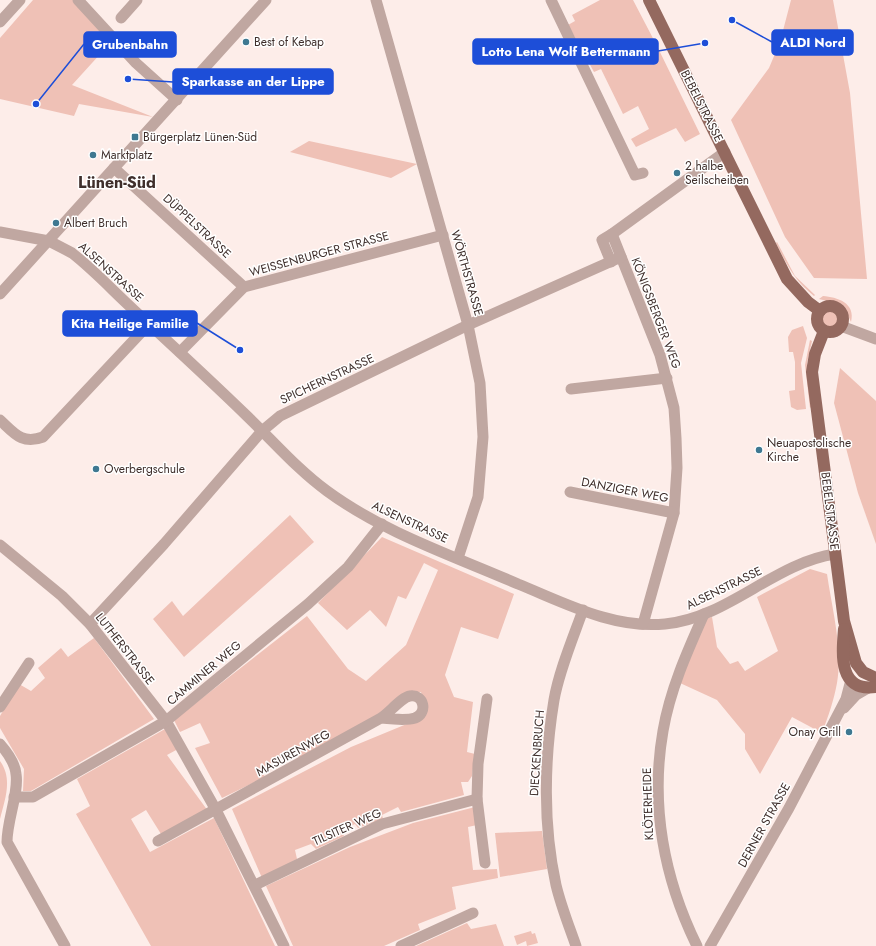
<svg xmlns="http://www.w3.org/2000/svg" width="876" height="946" font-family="Jost,sans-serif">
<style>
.green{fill:#efc1b6}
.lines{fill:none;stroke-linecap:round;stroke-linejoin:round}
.minor{stroke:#c0a7a1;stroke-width:11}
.major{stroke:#94695f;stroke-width:12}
.poi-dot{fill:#3e7891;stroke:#fff;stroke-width:1.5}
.labels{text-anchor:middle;stroke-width:3;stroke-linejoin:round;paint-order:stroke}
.poi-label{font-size:12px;fill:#3f2f2c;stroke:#fff;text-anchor:start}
.street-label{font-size:12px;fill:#3f2f2c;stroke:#fff}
.district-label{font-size:16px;font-weight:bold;fill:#3f2f2c;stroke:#fff}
.leader{fill:none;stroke:#1d4ed8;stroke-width:1.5}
.callout-dot{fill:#1d4ed8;stroke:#fff;stroke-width:1.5}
.callout{fill:#1d4ed8;stroke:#1d4ed8;stroke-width:1.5}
.callout-label{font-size:13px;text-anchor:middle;font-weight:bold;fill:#fff}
</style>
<rect width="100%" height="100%" fill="#fdede9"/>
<!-- green -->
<g class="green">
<path d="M 33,0 L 75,0 L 112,41 L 72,85 L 153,117 L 79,104 L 74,116 L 0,99 L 0,38 Z"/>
<path d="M 600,0 L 633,0 L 657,46 L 700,134 L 685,142 L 676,128 L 636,147 L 631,139 L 649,129 L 638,106 L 623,114 L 601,69 L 594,72 L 568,25 L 575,21 L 572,15 Z"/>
<path d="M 791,0 L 833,0 L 850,93 L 867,279 L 814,278 L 785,237 L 731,120 L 769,68 L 780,42 Z"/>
<path d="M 309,141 L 417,164 L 391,178 L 290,152 Z"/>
<path d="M 777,242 L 795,276 L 815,295 L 814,296 C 794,280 787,265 776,243 Z"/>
<path d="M 823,296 C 837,297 856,303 851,322 L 846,311 L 839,304 L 819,299 Z"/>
<circle cx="830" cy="319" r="8"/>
<path d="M 803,326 L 807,338 L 801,363 L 806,409 L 797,410 L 791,407 L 789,391 L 795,390 L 795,362 L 793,352 L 789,352 L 788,337 L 792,330 Z"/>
<path d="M 810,340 L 812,341 L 807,363 L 812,406 L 810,408 L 805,365 Z"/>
<path d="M 840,368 L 876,401 L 876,544 L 858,493 L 834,403 Z"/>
<path d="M 290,515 L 314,542 L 184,657 L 153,619 L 172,601 L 183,616 Z"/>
<path d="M 382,537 L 514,594 L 498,639 L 461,627 L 445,675 L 454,697 L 473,702 L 467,752 L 475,754 L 472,776 L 468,782 L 461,782 L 464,795 L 401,812 L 398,807 L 382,815 L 383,819 L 358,828 L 355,824 L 341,830 L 344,836 L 316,849 L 311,844 L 295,850 L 297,859 L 262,878 L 232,809 L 351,747 L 414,721 L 427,714 L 421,692 L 404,693 L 379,716 L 299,758 L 295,750 L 261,769 L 265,777 L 222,798 L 195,748 L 210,743 L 200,723 L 180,732 L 174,720 L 307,616 L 348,669 L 366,681 L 406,645 L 438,570 L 424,563 L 406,599 L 398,596 L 386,627 L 370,610 L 347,630 L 318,603 Z"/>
<path d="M 810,569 L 827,574 C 832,609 843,648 837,683 C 834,700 828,717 822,733 L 792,717 L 760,774 L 745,749 L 745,734 L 717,700 L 680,683 L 704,619 L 712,617 L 717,647 L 730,664 L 738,661 L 745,671 L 778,651 L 757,597 Z"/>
<path d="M 94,638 L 154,719 L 31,791 L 23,791 L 24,769 L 0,728 L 0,716 L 19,684 L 31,691 L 45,678 L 38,668 L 61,648 L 68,657 Z"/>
<path d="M 165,729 L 178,749 L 167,755 L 208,811 L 161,834 L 146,810 L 131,819 L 150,852 L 214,818 L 275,946 L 151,946 L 76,814 L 90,806 L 77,779 Z"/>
<path d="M 0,761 C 13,779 5,799 0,819 Z"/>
<path d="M 475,807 L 477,825 L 468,827 L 473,870 L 497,869 L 498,878 L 452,887 L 456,909 L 418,924 L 420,930 L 384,946 L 293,946 L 266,886 L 350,847 L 413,823 Z"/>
<path d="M 542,831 L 547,869 L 500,877 L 495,833 Z"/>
<path d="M 467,923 L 471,929 L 496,924 L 504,946 L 416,946 Z"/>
<path d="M 531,931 L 532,934 L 535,933 L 538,943 L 527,946 L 526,941 L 517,945 L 514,936 Z"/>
</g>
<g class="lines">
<!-- minor -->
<g class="minor">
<path d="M 78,0 L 136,63 L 177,100"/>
<path d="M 376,0 L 468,325 L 480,383 L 483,437 L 478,497 L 458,558"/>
<path d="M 551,0 L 635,175 L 643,173"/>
<path d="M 121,18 L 137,0"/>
<path d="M 0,22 L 20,0"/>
<path d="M 114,168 L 244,287"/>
<path d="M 0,232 L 49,241 L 72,253 C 95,271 114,292 135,311 C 173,346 211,381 248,417 C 274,442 298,470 327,491 C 384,533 454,556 518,584 C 565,603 613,629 665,624 C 728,618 774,563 835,554"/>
<path d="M 612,234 L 725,152"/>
<path d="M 611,262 L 602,240 L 612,234 L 660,355 L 674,408 L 676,438 L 677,468 L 674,513 L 643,624"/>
<path d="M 0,294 L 266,0"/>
<path d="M 841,326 L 876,339"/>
<path d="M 180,352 L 244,287 L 443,235"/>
<path d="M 571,389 L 667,378"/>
<path d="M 0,420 C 14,433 22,445 43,437 L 149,324"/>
<path d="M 570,492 L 674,513"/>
<path d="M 0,545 L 62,596 L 90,624 L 166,721 L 216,810 L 284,946"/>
<path d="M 90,624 L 164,544 L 262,431 L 280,416 L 468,325 L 621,257"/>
<path d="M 0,707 L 29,663"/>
<path d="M 844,708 L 856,695 L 868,688"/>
<path d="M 0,744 C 7,752 15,762 16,774 C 19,793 7,820 7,842 L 65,946"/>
<path d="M 14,797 L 33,797 L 166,721 L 308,604 L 348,567 L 382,524"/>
<path d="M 158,841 L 381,718 C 389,713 402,697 410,696 C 424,694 428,713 415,718 C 406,721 391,719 381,718"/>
<path d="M 485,863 L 477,799 L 478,764 L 487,699"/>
<path d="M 255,885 L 382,824 L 477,799"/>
<path d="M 401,946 L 473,913"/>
<path d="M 576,946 C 569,926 561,906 556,885 C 543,826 544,760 554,700 C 559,671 573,638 583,610"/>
<path d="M 697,946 C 664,879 650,805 663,731 C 670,690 687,652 704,614"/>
<path d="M 710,946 L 789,808 L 846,699 L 851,680"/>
</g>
<!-- major -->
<g class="major">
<path d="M 649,0 L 787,279 L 808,302 L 820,311"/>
<circle cx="830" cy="319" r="13"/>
<path d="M 824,331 L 815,354 L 812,372 L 844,621 L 856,663 L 863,672 L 876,678"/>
<path d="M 844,629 C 842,654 838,692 876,687"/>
</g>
</g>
<!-- markers -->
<g class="poi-dot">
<circle cx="246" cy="42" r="4"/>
<rect x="131" y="133" width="8" height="8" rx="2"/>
<circle cx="93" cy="155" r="4"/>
<circle cx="677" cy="173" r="4"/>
<circle cx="56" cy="223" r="4"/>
<circle cx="759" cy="450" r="4"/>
<circle cx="96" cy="469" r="4"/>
<circle cx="849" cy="732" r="4"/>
</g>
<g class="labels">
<!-- poi labels -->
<g class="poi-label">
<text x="254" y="46">Best of Kebap</text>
<text x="143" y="141">Bürgerplatz Lünen-Süd</text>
<text x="101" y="159">Marktplatz</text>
<text x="685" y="170">2 halbe<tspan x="685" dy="14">Seilscheiben</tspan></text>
<text x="64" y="227">Albert Bruch</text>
<text x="767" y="447">Neuapostolische<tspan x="767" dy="14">Kirche</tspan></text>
<text x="104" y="473">Overbergschule</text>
<text x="841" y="736" text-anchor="end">Onay Grill</text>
</g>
<!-- street labels -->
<g class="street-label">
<text transform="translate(702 106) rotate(63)" y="4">BEBELSTRASSE</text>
<text transform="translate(197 226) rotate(43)" y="4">DÜPPELSTRASSE</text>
<text transform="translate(319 254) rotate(-15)" y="4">WEISSENBURGER STRASSE</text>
<text transform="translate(111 272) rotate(42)" y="4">ALSENSTRASSE</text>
<text transform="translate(467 273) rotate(74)" y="4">WÖRTHSTRASSE</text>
<text transform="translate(656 313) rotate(69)" y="4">KÖNIGSBERGER WEG</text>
<text transform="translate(327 379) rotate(-25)" y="4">SPICHERNSTRASSE</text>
<text transform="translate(625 490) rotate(11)" y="4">DANZIGER WEG</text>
<text transform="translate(830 511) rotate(83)" y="4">BEBELSTRASSE</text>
<text transform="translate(410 522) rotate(25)" y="4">ALSENSTRASSE</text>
<text transform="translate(724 588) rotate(-26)" y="4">ALSENSTRASSE</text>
<text transform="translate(125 649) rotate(52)" y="4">LUTHERSTRASSE</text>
<text transform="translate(204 673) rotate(-40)" y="4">CAMMINER WEG</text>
<text transform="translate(293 753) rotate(-29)" y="4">MASURENWEG</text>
<text transform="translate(537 753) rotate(-86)" y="4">DIECKENBRUCH</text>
<text transform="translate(648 804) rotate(-92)" y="4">KLÖTERHEIDE</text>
<text transform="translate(764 825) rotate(-61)" y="4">DERNER STRASSE</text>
<text transform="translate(347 827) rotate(-24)" y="4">TILSITER WEG</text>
</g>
<!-- district labels -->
<g class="district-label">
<text x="117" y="188">Lünen-Süd</text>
</g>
</g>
<!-- callouts -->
<path class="leader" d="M732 20L772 42M36 104L84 44M705 43L658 51M128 79L173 82M240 350L197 323"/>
<g class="callout-dot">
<circle cx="732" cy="20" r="4"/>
<circle cx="36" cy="104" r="4"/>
<circle cx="705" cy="43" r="4"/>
<circle cx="128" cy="79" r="4"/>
<circle cx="240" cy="350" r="4"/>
</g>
<g class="callout">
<rect x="772" y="30" width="81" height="25" rx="4"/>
<rect x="84" y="32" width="92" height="25" rx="4"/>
<rect x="473" y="39" width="185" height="25" rx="4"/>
<rect x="173" y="69" width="160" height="25" rx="4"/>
<rect x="63" y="311" width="134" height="25" rx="4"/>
</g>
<g class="callout-label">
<text x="813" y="47">ALDI Nord</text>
<text x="130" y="49">Grubenbahn</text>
<text x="566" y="56">Lotto Lena Wolf Bettermann</text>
<text x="253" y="86">Sparkasse an der Lippe</text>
<text x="130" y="328">Kita Heilige Familie</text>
</g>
</svg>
